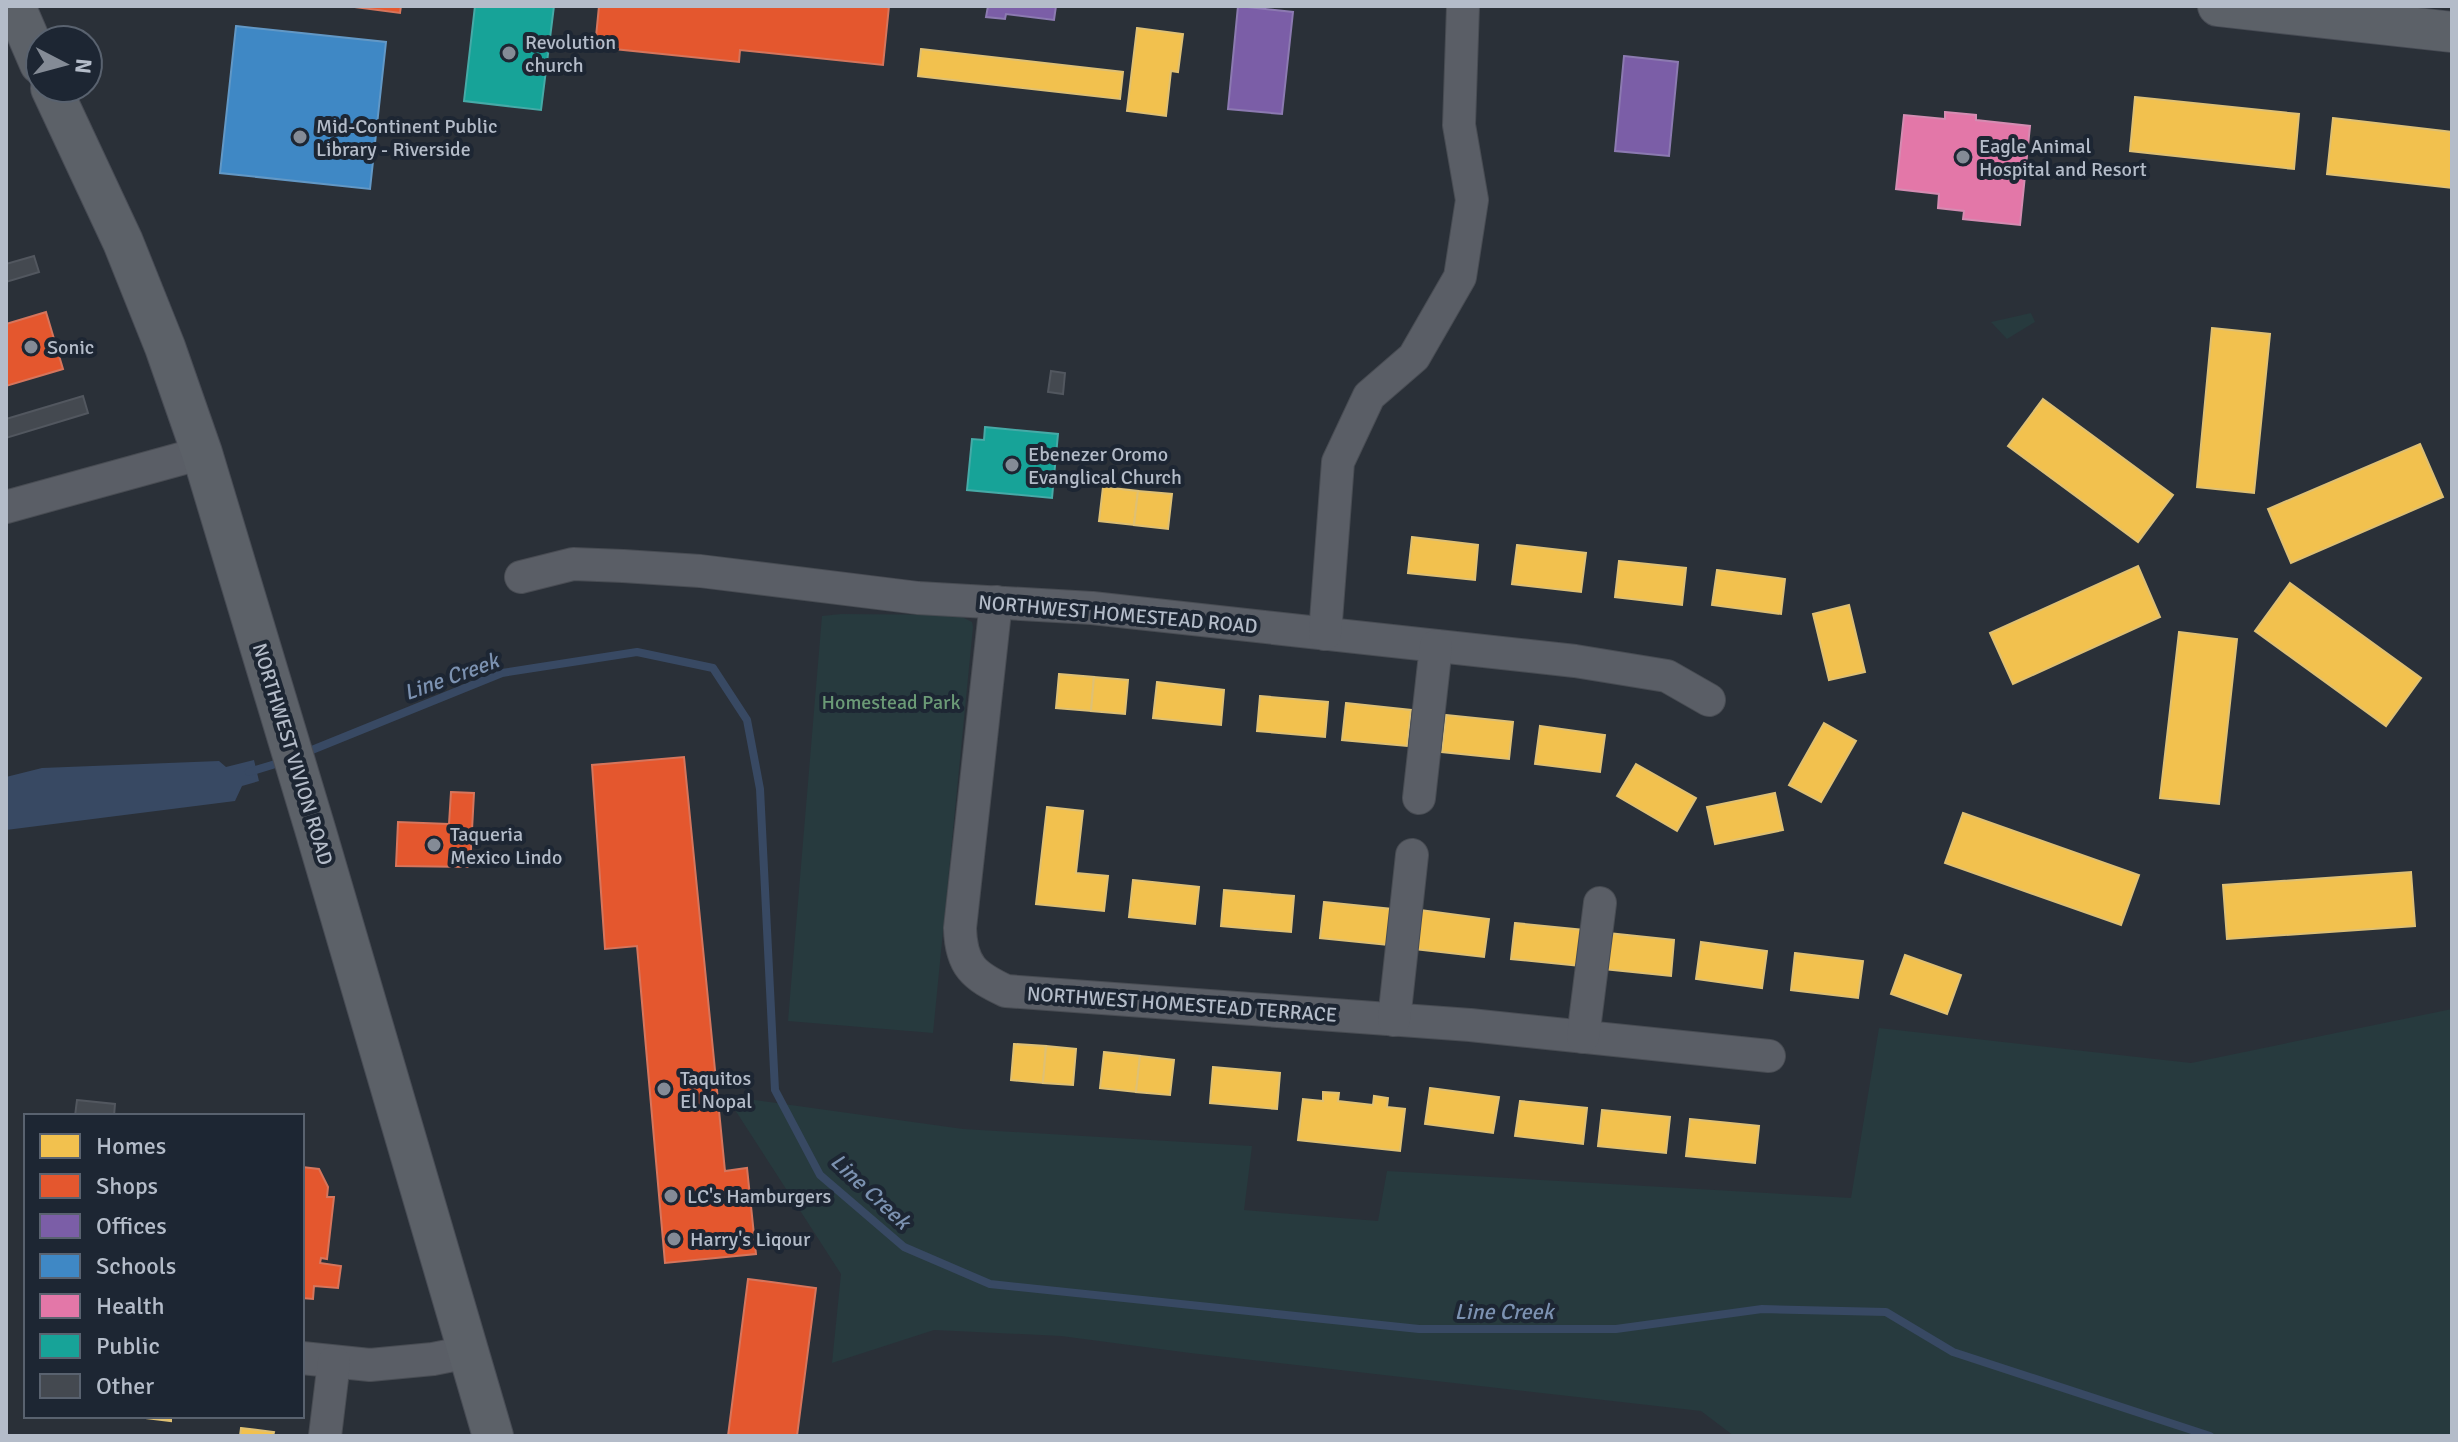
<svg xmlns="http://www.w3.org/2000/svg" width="2458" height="1442" font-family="Signika,sans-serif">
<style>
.green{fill:#273a3e}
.water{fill:#384963}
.homes{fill:#f2c14e;stroke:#dfc073;stroke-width:2}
.shops{fill:#e4572e;stroke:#d6755c;stroke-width:2}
.offices{fill:#7b5ea7;stroke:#8c7ab1;stroke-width:2}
.schools{fill:#3f88c5;stroke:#6298c6;stroke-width:2}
.health{fill:#e377a8;stroke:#d58cb2;stroke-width:2}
.public{fill:#17a398;stroke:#46aaa7;stroke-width:2}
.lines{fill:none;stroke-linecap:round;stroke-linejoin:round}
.stream{stroke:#384963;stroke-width:8}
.building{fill:#444950;stroke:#52575f;stroke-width:2}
.minor-casing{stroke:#484c53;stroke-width:34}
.major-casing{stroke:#484c55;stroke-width:42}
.minor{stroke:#5a5e66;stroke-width:32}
.major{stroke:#5c6168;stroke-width:40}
.poi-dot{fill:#848b96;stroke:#1d2633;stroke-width:3}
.labels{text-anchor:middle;stroke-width:8;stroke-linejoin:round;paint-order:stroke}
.poi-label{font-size:20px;fill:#b4bcc9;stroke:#1d2633;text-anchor:start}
.street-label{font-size:20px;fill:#b4bcc9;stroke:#1d2633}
.park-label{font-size:20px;fill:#6b9a76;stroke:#1d2633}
.water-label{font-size:22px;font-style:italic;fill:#7c92b1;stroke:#1d2633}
</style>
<rect width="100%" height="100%" fill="#2a3038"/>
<!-- green -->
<g class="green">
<path d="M 2031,313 L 2035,322 L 2007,339 L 1991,322 Z"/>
<path d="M 841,614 L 958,615 L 972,622 L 973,627 L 933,1033 L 788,1021 L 822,616 Z"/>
<path d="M 2452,1009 L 2452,1436 L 1734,1436 L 1701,1411 L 1190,1353 L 1061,1336 L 934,1330 L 832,1363 L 841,1274 L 726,1096 L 963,1129 L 1252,1146 L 1244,1210 L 1378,1221 L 1387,1171 L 1851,1198 L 1879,1028 L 2191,1063 Z"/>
</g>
<!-- water -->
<path class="water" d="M 254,760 L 259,781 L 242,786 L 235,801 L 6,830 L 6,777 L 42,768 L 219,761 L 226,767 Z"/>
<!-- homes -->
<g class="homes">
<path d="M 1137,28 L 1183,34 L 1178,72 L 1171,71 L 1166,116 L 1127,111 Z"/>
<path d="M 921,49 L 1123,72 L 1120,99 L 918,76 Z"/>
<path d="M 2135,97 L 2299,114 L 2294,169 L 2130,151 Z"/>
<path d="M 2333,118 L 2452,132 L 2452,188 L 2327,174 Z"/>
<path d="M 2212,328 L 2270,334 L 2254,493 L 2197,487 Z"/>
<path d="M 2043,399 L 2173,495 L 2138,542 L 2008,446 Z"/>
<path d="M 2420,444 L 2443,497 L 2291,563 L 2268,509 Z"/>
<path d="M 1103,487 L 1138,491 L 1134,525 L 1099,521 Z"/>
<path d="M 1138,491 L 1172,494 L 1168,529 L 1134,525 Z"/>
<path d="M 1412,537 L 1478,545 L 1475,580 L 1408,573 Z"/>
<path d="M 1517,545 L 1586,553 L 1581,592 L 1512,584 Z"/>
<path d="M 1619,561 L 1686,568 L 1682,605 L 1615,597 Z"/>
<path d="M 2138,566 L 2160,617 L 2013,684 L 1990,633 Z"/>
<path d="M 1717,570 L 1785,579 L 1781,614 L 1712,605 Z"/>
<path d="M 2290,583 L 2421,678 L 2386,726 L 2255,631 Z"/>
<path d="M 1849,605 L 1865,672 L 1829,680 L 1813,614 Z"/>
<path d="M 2179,632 L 2237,639 L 2219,804 L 2160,798 Z"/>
<path d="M 1059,674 L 1094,677 L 1091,711 L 1056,708 Z"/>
<path d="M 1094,677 L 1128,680 L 1125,714 L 1091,711 Z"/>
<path d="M 1157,682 L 1224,690 L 1221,725 L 1153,718 Z"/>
<path d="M 1260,696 L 1328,702 L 1325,737 L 1257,731 Z"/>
<path d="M 1346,703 L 1411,710 L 1407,746 L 1342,740 Z"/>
<path d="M 1446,715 L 1513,722 L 1509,759 L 1442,752 Z"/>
<path d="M 1824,723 L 1856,741 L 1821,802 L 1789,785 Z"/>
<path d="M 1540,726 L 1605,735 L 1600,772 L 1535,764 Z"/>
<path d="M 1636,764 L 1696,798 L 1677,831 L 1617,796 Z"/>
<path d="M 1775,793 L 1783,830 L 1715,844 L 1707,807 Z"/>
<path d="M 1047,807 L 1083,811 L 1076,873 L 1108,876 L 1104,911 L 1036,904 Z"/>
<path d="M 1963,813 L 2139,875 L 2121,925 L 1945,863 Z"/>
<path d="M 2411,872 L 2415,926 L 2227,939 L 2223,885 Z"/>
<path d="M 1133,880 L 1199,887 L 1195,924 L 1129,917 Z"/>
<path d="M 1224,890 L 1294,896 L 1291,932 L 1221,926 Z"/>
<path d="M 1324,902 L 1392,909 L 1388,945 L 1320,938 Z"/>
<path d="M 1420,910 L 1489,919 L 1484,957 L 1415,949 Z"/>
<path d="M 1515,923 L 1584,930 L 1580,966 L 1511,959 Z"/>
<path d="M 1608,933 L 1674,940 L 1671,976 L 1604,969 Z"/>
<path d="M 1701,942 L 1767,951 L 1762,988 L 1696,979 Z"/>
<path d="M 1795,953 L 1863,961 L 1858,998 L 1791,990 Z"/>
<path d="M 1905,955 L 1961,975 L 1947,1014 L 1891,994 Z"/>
<path d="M 1014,1044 L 1046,1046 L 1043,1083 L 1011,1080 Z"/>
<path d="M 1046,1046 L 1076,1049 L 1073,1085 L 1043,1083 Z"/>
<path d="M 1104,1052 L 1140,1056 L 1136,1092 L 1100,1088 Z"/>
<path d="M 1140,1056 L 1174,1060 L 1170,1095 L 1136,1092 Z"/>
<path d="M 1213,1067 L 1280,1073 L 1277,1109 L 1210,1103 Z"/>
<path d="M 1430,1088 L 1499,1097 L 1493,1133 L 1425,1124 Z"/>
<path d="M 1323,1092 L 1339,1093 L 1338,1101 L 1373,1105 L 1374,1096 L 1388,1098 L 1387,1107 L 1405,1109 L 1400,1151 L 1298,1140 L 1303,1099 L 1323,1101 Z"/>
<path d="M 1520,1101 L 1587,1108 L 1583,1144 L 1515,1136 Z"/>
<path d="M 1602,1110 L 1670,1117 L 1666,1153 L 1598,1146 Z"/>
<path d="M 1690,1119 L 1759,1126 L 1755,1163 L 1686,1156 Z"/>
<path d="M 129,1416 L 171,1416 L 171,1421 Z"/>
<path d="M 241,1428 L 274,1432 L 273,1436 L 240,1436 Z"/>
</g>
<!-- shops -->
<g class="shops">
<path d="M 347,6 L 401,6 L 400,13 Z"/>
<path d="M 599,6 L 889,6 L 883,65 L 740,50 L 739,62 L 595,47 Z"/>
<path d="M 46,312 L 63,369 L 6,386 L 6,324 Z"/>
<path d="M 684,757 L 725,1171 L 747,1168 L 756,1254 L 665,1263 L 637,946 L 605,949 L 592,765 Z"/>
<path d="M 451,792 L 474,793 L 470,867 L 396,866 L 398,822 L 449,824 Z"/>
<path d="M 302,1167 L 319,1169 L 328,1187 L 327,1197 L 334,1197 L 327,1259 L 321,1258 L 320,1263 L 341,1266 L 338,1288 L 314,1286 L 313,1299 L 302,1298 Z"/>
<path d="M 748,1279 L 816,1288 L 797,1436 L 728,1436 Z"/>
</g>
<!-- offices -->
<g class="offices">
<path d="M 988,6 L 1056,6 L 1054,20 L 1006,14 L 1005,19 L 986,17 Z"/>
<path d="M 1238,6 L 1293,12 L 1282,114 L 1228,109 Z"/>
<path d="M 1624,56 L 1678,62 L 1669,156 L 1615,151 Z"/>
</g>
<!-- schools -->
<path class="schools" d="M 236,26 L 386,42 L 370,189 L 220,173 Z"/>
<!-- health -->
<path class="health" d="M 1945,112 L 1976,115 L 1976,120 L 2030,126 L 2020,225 L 1963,219 L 1964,211 L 1938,208 L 1939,194 L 1896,189 L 1904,115 L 1945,119 Z"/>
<!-- public -->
<g class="public">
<path d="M 475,6 L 554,6 L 541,110 L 464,101 Z"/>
<path d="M 985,427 L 1058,434 L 1052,498 L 967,490 L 972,439 L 984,440 Z"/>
</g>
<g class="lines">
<!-- stream -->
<g class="stream">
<path d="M 302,754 L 502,673 L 637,652 L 713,668 L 747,720 L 760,789 L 775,1090 L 820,1175 L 904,1247 L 990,1284 L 1419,1329 L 1616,1329 L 1762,1309 L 1886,1312 L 1953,1352 L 2210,1436"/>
<path d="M 249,772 L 282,762"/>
</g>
</g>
<!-- building -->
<g class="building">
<path d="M 34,256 L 39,272 L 6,282 L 6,264 Z"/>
<path d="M 1051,371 L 1065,373 L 1063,394 L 1048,392 Z"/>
<path d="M 83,396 L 88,413 L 6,438 L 6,419 Z"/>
<path d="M 77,1100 L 115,1104 L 114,1116 L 75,1116 Z"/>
</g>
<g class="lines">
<!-- minor casing -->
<g class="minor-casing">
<g id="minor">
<path d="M 6,507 L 202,453"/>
<path d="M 521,577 L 573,564 L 623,566 L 700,571 L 918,598 L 1092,608 L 1575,661 L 1667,676 L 1709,700"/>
<path d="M 996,602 L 960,928 C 961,966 974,976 1006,991 L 1470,1025 L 1769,1056"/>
<path d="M 1325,634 L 1338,462 L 1369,396 L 1414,357 L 1460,277 L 1472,200 L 1459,125 L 1463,6"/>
<path d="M 1419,798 L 1436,646"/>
<path d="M 1394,1020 L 1412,855"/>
<path d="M 1583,1037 L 1600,903"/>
<path d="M 302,1358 L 370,1365 L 433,1359 L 468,1352"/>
<path d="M 325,1436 L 334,1362"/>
</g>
</g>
<!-- major casing -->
<g class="major-casing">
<g id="major">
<path d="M 15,6 L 40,64"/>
<path d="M 2218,6 L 2452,32"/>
<path d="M 51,88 L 123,242 L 165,347 L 202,453 L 316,832 L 493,1436"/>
</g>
</g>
<!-- minor -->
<use href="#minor" class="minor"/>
<!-- major -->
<use href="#major" class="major"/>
</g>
<!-- markers -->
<g class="poi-dot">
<circle cx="509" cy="53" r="8"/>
<circle cx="300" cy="137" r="8"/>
<circle cx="1963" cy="157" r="8"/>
<circle cx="31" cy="347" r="8"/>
<circle cx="1012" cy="465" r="8"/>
<circle cx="434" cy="845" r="8"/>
<circle cx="664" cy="1089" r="8"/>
<circle cx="671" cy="1196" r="8"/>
<circle cx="674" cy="1239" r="8"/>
</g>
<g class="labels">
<!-- poi labels -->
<g class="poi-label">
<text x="525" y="49">Revolution<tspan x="525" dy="23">church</tspan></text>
<text x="316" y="133">Mid-Continent Public<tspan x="316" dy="23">Library - Riverside</tspan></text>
<text x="1979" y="153">Eagle Animal<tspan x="1979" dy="23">Hospital and Resort</tspan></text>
<text x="47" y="354">Sonic</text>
<text x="1028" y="461">Ebenezer Oromo<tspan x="1028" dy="23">Evanglical Church</tspan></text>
<text x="450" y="841">Taqueria<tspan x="450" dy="23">Mexico Lindo</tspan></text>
<text x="680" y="1085">Taquitos<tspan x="680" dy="23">El Nopal</tspan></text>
<text x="687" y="1203">LC's Hamburgers</text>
<text x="690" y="1246">Harry's Liqour</text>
</g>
<!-- street labels -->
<g class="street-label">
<text transform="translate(1118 614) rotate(5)" y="7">NORTHWEST HOMESTEAD ROAD</text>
<text transform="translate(293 754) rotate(73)" y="7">NORTHWEST VIVION ROAD</text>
<text transform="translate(1182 1004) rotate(4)" y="7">NORTHWEST HOMESTEAD TERRACE</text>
</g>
<!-- park labels -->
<g class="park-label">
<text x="891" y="709">Homestead Park</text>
</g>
<!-- water labels -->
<g class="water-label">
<text transform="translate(451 676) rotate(-20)" y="8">Line Creek</text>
<text transform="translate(871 1191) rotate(43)" y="8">Line Creek</text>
<text x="1504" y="1319">Line Creek</text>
</g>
</g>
<!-- border -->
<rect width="2458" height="1442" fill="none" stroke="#b4bcc9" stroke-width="16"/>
<!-- legend -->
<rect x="24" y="1114" width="280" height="304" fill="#1d2633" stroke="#59626f" stroke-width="2"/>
<rect x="40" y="1134" width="40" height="24" fill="#f2c14e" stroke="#59626f" stroke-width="2"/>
<text x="96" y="1154" font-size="24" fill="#b4bcc9">Homes</text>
<rect x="40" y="1174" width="40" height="24" fill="#e4572e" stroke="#59626f" stroke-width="2"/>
<text x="96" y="1194" font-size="24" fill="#b4bcc9">Shops</text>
<rect x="40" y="1214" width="40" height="24" fill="#7b5ea7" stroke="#59626f" stroke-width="2"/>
<text x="96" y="1234" font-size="24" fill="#b4bcc9">Offices</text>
<rect x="40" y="1254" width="40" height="24" fill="#3f88c5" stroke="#59626f" stroke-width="2"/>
<text x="96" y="1274" font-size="24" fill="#b4bcc9">Schools</text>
<rect x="40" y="1294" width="40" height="24" fill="#e377a8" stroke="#59626f" stroke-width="2"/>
<text x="96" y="1314" font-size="24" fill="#b4bcc9">Health</text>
<rect x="40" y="1334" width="40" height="24" fill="#17a398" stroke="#59626f" stroke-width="2"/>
<text x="96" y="1354" font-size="24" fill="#b4bcc9">Public</text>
<rect x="40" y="1374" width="40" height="24" fill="#444950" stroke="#59626f" stroke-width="2"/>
<text x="96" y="1394" font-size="24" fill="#b4bcc9">Other</text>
<!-- north arrow -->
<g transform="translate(64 64) rotate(96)"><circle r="38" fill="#1d2633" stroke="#59626f" stroke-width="2"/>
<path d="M0-6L14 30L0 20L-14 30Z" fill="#848b96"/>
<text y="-12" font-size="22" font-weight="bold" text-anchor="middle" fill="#b4bcc9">N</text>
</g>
</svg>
